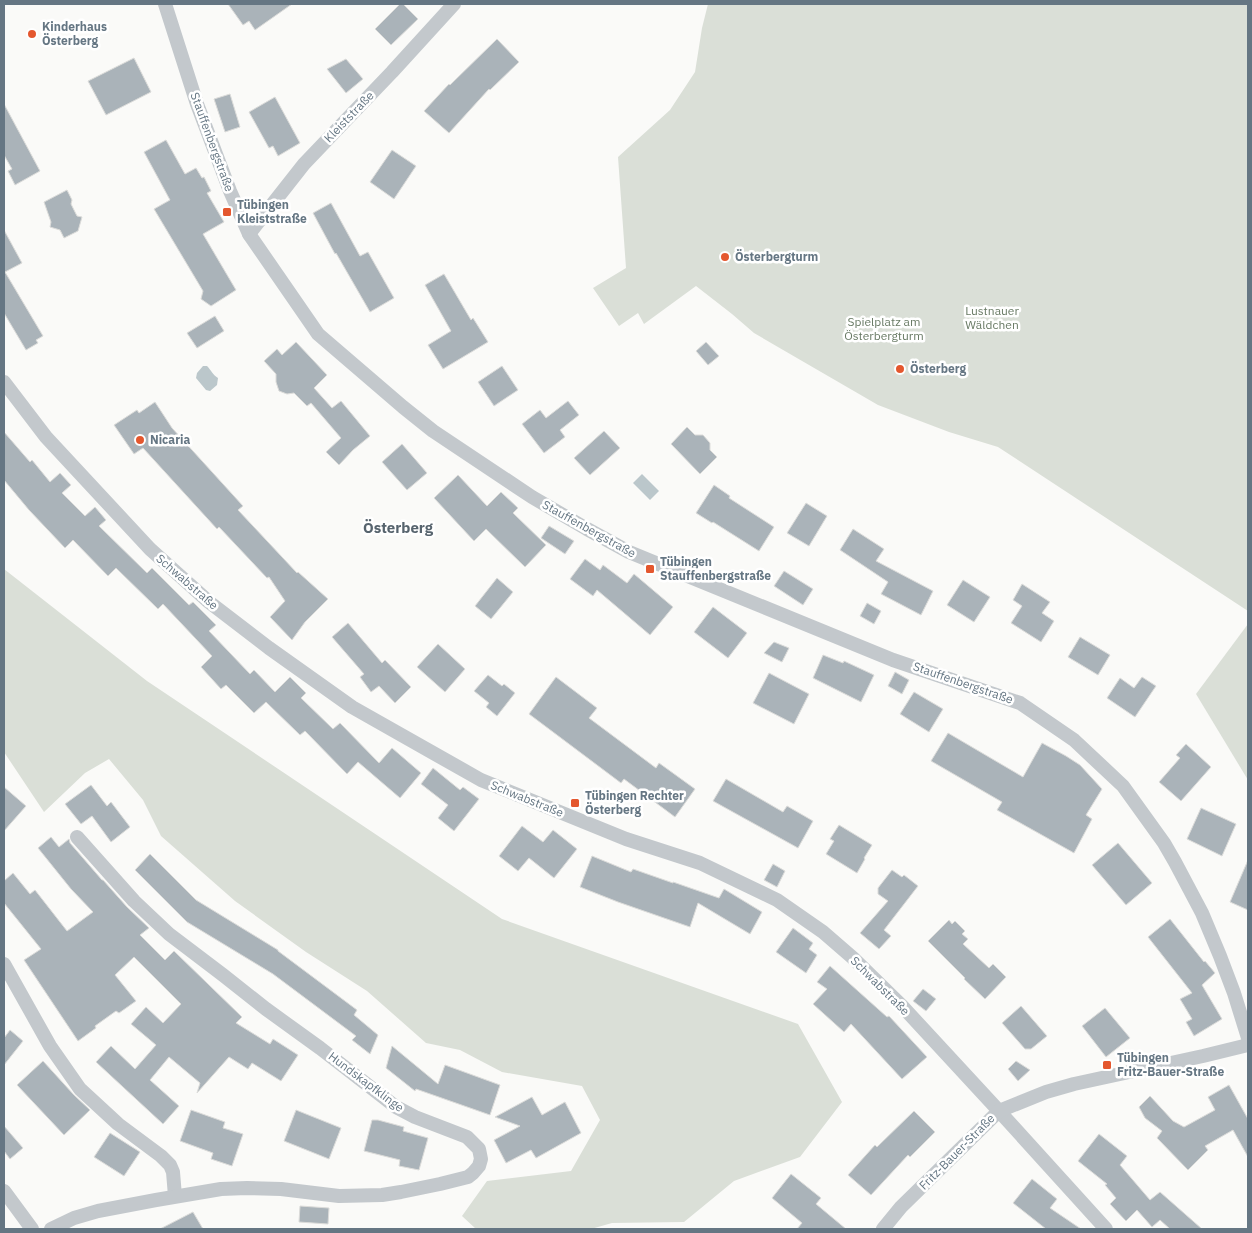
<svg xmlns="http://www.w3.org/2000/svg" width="1252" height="1233" font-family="'IBM Plex Sans',sans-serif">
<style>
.green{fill:#dadfd7}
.water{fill:#bbc7cb}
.building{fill:#aab3b9;stroke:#dcdcda}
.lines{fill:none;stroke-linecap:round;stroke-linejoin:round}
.street{stroke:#c3c8cc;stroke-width:14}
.poi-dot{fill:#e4572e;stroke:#fff;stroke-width:2}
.labels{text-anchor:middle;stroke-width:5;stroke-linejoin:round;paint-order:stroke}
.poi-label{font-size:12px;font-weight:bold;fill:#657683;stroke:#fff;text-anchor:start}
.street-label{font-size:12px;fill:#657683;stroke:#fff}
.park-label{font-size:12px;fill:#687a64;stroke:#fff}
.quarter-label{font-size:15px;font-weight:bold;fill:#57646e;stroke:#fff}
</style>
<rect width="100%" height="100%" fill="#fafaf8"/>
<!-- green -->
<g class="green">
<path d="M 708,4 L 1248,4 L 1248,611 L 998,447 L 949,432 L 878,405 L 754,333 L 732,314 L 696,286 L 644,324 L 638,313 L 619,326 L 593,288 L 626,268 L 618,157 L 670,110 L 695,72 L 702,28 Z"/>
<path d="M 4,569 L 147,681 L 502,919 L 798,1024 L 842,1102 L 800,1157 L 734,1181 L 684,1222 L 612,1223 L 591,1229 L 476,1229 L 462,1216 L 487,1181 L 571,1171 L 600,1120 L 582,1086 L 502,1072 L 460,1050 L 426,1043 L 367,991 L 306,952 L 235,901 L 161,836 L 143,800 L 109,759 L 85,773 L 44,812 L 4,752 Z"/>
<path d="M 1248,624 L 1248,780 L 1196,694 Z"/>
</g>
<!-- water -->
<g class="water">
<path d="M 203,366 L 207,366 C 211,370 213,375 218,378 L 217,385 L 210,391 L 206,390 L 196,378 L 197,373 Z"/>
<path d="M 642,474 L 659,491 L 650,500 L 633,483 Z"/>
</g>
<!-- building -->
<g class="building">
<path d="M 228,4 L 292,4 L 255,30 L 249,21 L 243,25 Z"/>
<path d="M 400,4 L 403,4 L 418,19 L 391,45 L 375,29 Z"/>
<path d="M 497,39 L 519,62 L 490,90 L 489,89 L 449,133 L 424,111 L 449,84 L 450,85 Z"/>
<path d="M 134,58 L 151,92 L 106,115 L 88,81 Z"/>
<path d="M 346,59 L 363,79 L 346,93 L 327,69 Z"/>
<path d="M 230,94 L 240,127 L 225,132 L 214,99 Z"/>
<path d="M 275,97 L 300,143 L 278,156 L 273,146 L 269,148 L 249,112 Z"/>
<path d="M 4,104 L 40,171 L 15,185 L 8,171 L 12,169 L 4,155 Z"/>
<path d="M 166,140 L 185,174 L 196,168 L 202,178 L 204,177 L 211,191 L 207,193 L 224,222 L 203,234 L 236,290 L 211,306 L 201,299 L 203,291 L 154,209 L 170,200 L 144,152 Z"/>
<path d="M 392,150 L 416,166 L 394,199 L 370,182 Z"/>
<path d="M 67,190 L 72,200 L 71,204 L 77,216 L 82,217 L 78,231 L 64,238 L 60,230 L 50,227 L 51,222 L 44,202 Z"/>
<path d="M 331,203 L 360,256 L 368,252 L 394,298 L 370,312 L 336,253 L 335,254 L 313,213 Z"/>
<path d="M 4,230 L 22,263 L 5,272 L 43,336 L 36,340 L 38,343 L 26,350 L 4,313 Z"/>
<path d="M 444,274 L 471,320 L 473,318 L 488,342 L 443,369 L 428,345 L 451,331 L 425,285 Z"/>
<path d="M 215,316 L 224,331 L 197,348 L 187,333 Z"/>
<path d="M 296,342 L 327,375 L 314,388 L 332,408 L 341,401 L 370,436 L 353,450 L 339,465 L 326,452 L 341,438 L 311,403 L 307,406 L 294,393 L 287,394 L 279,391 L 276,382 L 276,374 L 264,361 L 277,349 L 282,355 Z"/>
<path d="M 706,342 L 719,356 L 708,365 L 696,351 Z"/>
<path d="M 502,366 L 518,390 L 494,406 L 478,382 Z"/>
<path d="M 568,401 L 579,415 L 560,430 L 565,437 L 544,453 L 522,424 L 540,410 L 546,418 Z"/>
<path d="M 155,402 L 172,428 L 243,506 L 238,510 L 297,573 L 298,572 L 328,599 L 305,622 L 292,640 L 270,617 L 285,601 L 269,577 L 267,578 L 219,527 L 217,529 L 143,448 L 134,454 L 114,425 L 137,410 L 139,413 Z"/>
<path d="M 687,427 L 695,435 L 703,435 L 710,443 L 710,450 L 717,457 L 700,474 L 671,444 Z"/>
<path d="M 604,431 L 620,448 L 590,475 L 574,458 Z"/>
<path d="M 4,432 L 30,462 L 32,460 L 50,482 L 60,473 L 71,485 L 62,493 L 85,516 L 95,507 L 106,520 L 99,526 L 147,573 L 152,568 L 189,605 L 193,602 L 216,625 L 209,631 L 250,674 L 254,670 L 275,692 L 290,677 L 306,693 L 301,698 L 333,729 L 340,723 L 379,763 L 392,748 L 421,773 L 400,798 L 358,762 L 347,774 L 305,731 L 300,735 L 266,702 L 254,713 L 226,685 L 221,689 L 201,667 L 212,656 L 163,604 L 158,609 L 116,568 L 108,576 L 73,540 L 65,548 L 29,510 L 4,480 Z"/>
<path d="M 402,444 L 427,473 L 407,490 L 382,462 Z"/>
<path d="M 458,475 L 487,506 L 501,492 L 518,508 L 513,513 L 546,545 L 525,567 L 486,529 L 474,541 L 434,498 Z"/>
<path d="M 714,485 L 730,496 L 729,498 L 774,527 L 759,551 L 713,522 L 712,523 L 696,513 Z"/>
<path d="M 806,503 L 827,516 L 809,546 L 787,533 Z"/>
<path d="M 549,526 L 574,541 L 565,554 L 541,538 Z"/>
<path d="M 853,529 L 884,549 L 876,561 L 933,591 L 921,615 L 881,594 L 888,582 L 840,550 Z"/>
<path d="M 585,559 L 600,570 L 603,565 L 627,583 L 634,574 L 673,607 L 650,635 L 597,590 L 593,596 L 570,579 Z"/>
<path d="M 784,571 L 813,589 L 803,605 L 774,586 Z"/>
<path d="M 497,578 L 513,592 L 491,619 L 475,606 Z"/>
<path d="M 963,580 L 990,597 L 974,622 L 947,605 Z"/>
<path d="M 1022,584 L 1050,602 L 1042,613 L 1054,621 L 1041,642 L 1011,623 L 1022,606 L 1013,600 Z"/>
<path d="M 867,603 L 881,611 L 874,624 L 860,616 Z"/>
<path d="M 713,607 L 747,633 L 728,658 L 694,632 Z"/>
<path d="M 348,623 L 382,663 L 385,660 L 411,687 L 395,703 L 379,686 L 371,692 L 360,677 L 364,674 L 332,637 Z"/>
<path d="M 1080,637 L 1110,655 L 1098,675 L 1068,657 Z"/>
<path d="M 774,642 L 789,648 L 782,662 L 764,653 Z"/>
<path d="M 438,644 L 465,669 L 445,692 L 417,667 Z"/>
<path d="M 823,655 L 843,663 L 844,661 L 874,675 L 861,702 L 813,678 Z"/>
<path d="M 895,672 L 909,680 L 902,694 L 888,686 Z"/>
<path d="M 769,673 L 809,694 L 794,724 L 753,703 Z"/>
<path d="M 488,675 L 502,686 L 504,684 L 515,693 L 497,716 L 486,707 L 489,703 L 474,691 Z"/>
<path d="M 556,677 L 597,708 L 589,718 L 656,768 L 659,763 L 695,789 L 675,817 L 624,779 L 621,783 L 529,714 Z"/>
<path d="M 1142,677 L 1156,686 L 1135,717 L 1107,698 L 1120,678 L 1134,688 Z"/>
<path d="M 914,692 L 943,709 L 929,732 L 900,714 Z"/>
<path d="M 948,733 L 1023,777 L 1042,743 L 1066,756 L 1080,765 L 1102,789 L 1086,815 L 1092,819 L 1074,853 L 997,810 L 1002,802 L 931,761 Z"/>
<path d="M 1186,744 L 1211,767 L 1181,801 L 1159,782 L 1180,758 L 1176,755 Z"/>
<path d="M 433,768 L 460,790 L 463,787 L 479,799 L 454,831 L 438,818 L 448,805 L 421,784 Z"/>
<path d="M 726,779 L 783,812 L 787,806 L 813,821 L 798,848 L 713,801 Z"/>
<path d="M 91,785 L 107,806 L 111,802 L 130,827 L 111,842 L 92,816 L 81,824 L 65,804 Z"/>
<path d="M 4,787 L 26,806 L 4,831 Z"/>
<path d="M 1201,808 L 1236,824 L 1222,856 L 1187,839 Z"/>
<path d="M 839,825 L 872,845 L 864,858 L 865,859 L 857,873 L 826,854 L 834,841 L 830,839 Z"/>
<path d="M 522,826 L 543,842 L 553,830 L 577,849 L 554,878 L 529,858 L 518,871 L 499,856 Z"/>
<path d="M 51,837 L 59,847 L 69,839 L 70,843 L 102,880 L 103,880 L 127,907 L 149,928 L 140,935 L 165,960 L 174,951 L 242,1017 L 236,1023 L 270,1044 L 273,1039 L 298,1055 L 281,1081 L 252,1063 L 248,1069 L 229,1057 L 197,1093 L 200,1083 L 169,1057 L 150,1080 L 179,1106 L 163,1124 L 96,1062 L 111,1046 L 135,1069 L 156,1045 L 131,1024 L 146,1007 L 163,1023 L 181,1004 L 134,957 L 115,975 L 136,1001 L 119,1013 L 116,1011 L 95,1026 L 96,1028 L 78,1041 L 24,960 L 41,949 L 4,903 L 4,881 L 13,873 L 30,894 L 35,890 L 67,931 L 93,912 L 71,889 L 38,848 Z"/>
<path d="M 1118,843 L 1152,883 L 1126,905 L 1092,865 Z"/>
<path d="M 150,854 L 196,900 L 278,950 L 278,951 L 357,1010 L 354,1015 L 378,1035 L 370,1054 L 352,1040 L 356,1036 L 273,974 L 187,922 L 135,870 Z"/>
<path d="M 592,856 L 631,872 L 633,869 L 673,883 L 673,882 L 719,898 L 724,889 L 762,912 L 750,934 L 698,903 L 690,927 L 618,902 L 580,887 Z"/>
<path d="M 1248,860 L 1248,910 L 1230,902 Z"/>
<path d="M 773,864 L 785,871 L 777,887 L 764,880 Z"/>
<path d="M 892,870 L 902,877 L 904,875 L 918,886 L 884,930 L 891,936 L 879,949 L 860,933 L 888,901 L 878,894 L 878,888 Z"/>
<path d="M 1170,919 L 1204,962 L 1205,961 L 1215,973 L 1202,985 L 1222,1019 L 1194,1036 L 1186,1022 L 1192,1019 L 1180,999 L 1192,993 L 1148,937 Z"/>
<path d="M 949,920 L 952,924 L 955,921 L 965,931 L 962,934 L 968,939 L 963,944 L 989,968 L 993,964 L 1006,977 L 985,999 L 964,979 L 965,978 L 928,941 Z"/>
<path d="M 793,928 L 813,943 L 809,949 L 817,955 L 806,973 L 776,952 Z"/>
<path d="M 830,966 L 887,1017 L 889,1016 L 927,1057 L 902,1079 L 851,1024 L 844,1032 L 813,1004 L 827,989 L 817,982 Z"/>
<path d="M 923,989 L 936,999 L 926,1011 L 913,1001 Z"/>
<path d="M 1021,1006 L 1047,1036 L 1031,1049 L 1025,1049 L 1002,1023 Z"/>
<path d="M 1105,1008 L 1130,1038 L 1106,1057 L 1082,1026 Z"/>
<path d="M 10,1030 L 23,1041 L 4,1065 L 4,1038 Z"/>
<path d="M 392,1046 L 438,1084 L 445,1065 L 500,1085 L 490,1115 L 416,1089 L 415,1091 L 386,1068 Z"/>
<path d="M 43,1061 L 74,1095 L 90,1110 L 64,1135 L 17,1085 Z"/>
<path d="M 1016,1061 L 1030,1070 L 1018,1081 L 1008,1069 Z"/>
<path d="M 1229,1085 L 1248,1119 L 1248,1157 L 1233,1130 L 1205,1146 L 1208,1150 L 1188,1170 L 1157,1138 L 1162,1131 L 1145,1118 L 1139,1107 L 1150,1096 L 1173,1121 L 1184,1127 L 1215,1110 L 1208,1097 Z"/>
<path d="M 532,1097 L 542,1115 L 565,1102 L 581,1133 L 536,1158 L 531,1150 L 506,1163 L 494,1140 L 520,1126 L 495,1117 Z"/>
<path d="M 191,1110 L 225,1122 L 223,1128 L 243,1134 L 232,1166 L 211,1159 L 213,1153 L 180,1141 Z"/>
<path d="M 296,1110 L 341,1128 L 329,1159 L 284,1141 Z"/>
<path d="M 914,1111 L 935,1132 L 910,1157 L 908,1155 L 871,1195 L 848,1175 L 875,1145 L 877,1147 Z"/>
<path d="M 372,1120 L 378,1120 L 404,1127 L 403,1131 L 428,1138 L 419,1170 L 399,1166 L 400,1160 L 364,1151 Z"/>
<path d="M 4,1126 L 23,1148 L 10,1159 L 4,1151 Z"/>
<path d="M 110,1133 L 140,1152 L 124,1176 L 94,1157 Z"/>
<path d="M 1099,1134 L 1127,1156 L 1120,1165 L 1150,1200 L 1160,1192 L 1202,1229 L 1170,1229 L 1160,1220 L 1152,1227 L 1137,1210 L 1126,1221 L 1110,1204 L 1116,1198 L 1105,1185 L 1107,1184 L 1078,1161 Z"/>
<path d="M 791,1174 L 821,1198 L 816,1204 L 846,1229 L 797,1229 L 802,1223 L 772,1198 Z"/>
<path d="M 1032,1179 L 1057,1199 L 1050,1208 L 1081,1229 L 1046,1229 L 1013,1203 Z"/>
<path d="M 300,1206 L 329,1208 L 328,1224 L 299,1222 Z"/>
<path d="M 193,1212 L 203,1229 L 160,1229 Z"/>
</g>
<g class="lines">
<!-- street -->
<g class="street">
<path d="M 165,4 L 197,104 L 230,191 L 249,234 L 318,334 L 403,407 L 433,431 L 532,497 L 587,529 L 629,552 L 893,660 L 1020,703 L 1074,740 L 1123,786 L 1164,843 L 1175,862 L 1202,913 L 1220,956 L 1234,993 L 1248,1038"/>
<path d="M 249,234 L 304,164 L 392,72 L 454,4"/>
<path d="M 4,382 L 46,437 L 150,549 L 209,602 L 269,648 L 352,707 L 481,780 L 626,839 L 700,863 L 777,900 L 823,932 L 853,958 L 902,1006 L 999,1111 L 1106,1229"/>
<path d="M 4,964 L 50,1046 L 80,1089 L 118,1124 L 161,1156 L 170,1165 L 173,1172 L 175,1196"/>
<path d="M 4,1191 L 32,1229"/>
<path d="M 51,1229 L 74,1218 L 98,1211 L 156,1200 L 221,1189 L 247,1188 L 281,1189 L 339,1196 L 382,1195 L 401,1192 L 440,1184 L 468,1177 L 473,1173 L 479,1166 L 481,1159 L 479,1149 L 467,1137 L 415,1117 L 396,1107 L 320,1048 L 266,1009 L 223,975 L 169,934 L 134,901 L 77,837"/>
<path d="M 883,1229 L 901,1207 L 999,1111 L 1046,1092 L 1074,1084 L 1203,1056 L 1248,1045"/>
</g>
</g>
<!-- markers -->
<g class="poi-dot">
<circle cx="32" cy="34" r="5"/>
<rect x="222" y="207" width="10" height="10" rx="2.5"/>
<circle cx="725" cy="257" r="5"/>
<circle cx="900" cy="369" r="5"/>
<circle cx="140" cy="440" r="5"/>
<rect x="645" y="564" width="10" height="10" rx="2.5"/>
<rect x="570" y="798" width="10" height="10" rx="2.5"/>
<rect x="1102" y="1060" width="10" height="10" rx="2.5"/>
</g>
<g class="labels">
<!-- poi labels -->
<g class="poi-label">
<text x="42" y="31">Kinderhaus<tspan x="42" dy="14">Österberg</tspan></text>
<text x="237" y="209">Tübingen<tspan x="237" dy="14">Kleiststraße</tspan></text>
<text x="735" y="261">Österbergturm</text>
<text x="910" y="373">Österberg</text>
<text x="150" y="444">Nicaria</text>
<text x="660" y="566">Tübingen<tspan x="660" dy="14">Stauffenbergstraße</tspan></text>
<text x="585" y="800">Tübingen Rechter<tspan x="585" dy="14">Österberg</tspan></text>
<text x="1117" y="1062">Tübingen<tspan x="1117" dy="14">Fritz-Bauer-Straße</tspan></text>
</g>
<!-- street labels -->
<g class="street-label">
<text transform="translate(349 117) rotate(-46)" y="4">Kleiststraße</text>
<text transform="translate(212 142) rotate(70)" y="4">Stauffenbergstraße</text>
<text transform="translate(589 529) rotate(29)" y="4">Stauffenbergstraße</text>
<text transform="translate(187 582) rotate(41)" y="4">Schwabstraße</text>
<text transform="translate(963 683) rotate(19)" y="4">Stauffenbergstraße</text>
<text transform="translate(527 799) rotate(22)" y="4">Schwabstraße</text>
<text transform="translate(880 986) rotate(45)" y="4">Schwabstraße</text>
<text transform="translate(366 1082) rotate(37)" y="4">Hundskapfklinge</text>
<text transform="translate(957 1152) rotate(-45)" y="4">Fritz-Bauer-Straße</text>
</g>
<!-- park labels -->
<g class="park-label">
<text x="992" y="315">Lustnauer<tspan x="992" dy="14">Wäldchen</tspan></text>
<text x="884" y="326">Spielplatz am<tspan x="884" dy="14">Österbergturm</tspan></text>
</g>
<!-- quarter labels -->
<g class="quarter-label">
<text x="398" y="533">Österberg</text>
</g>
</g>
<!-- border -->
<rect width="1252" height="1233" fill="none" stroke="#657683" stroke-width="10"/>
</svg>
